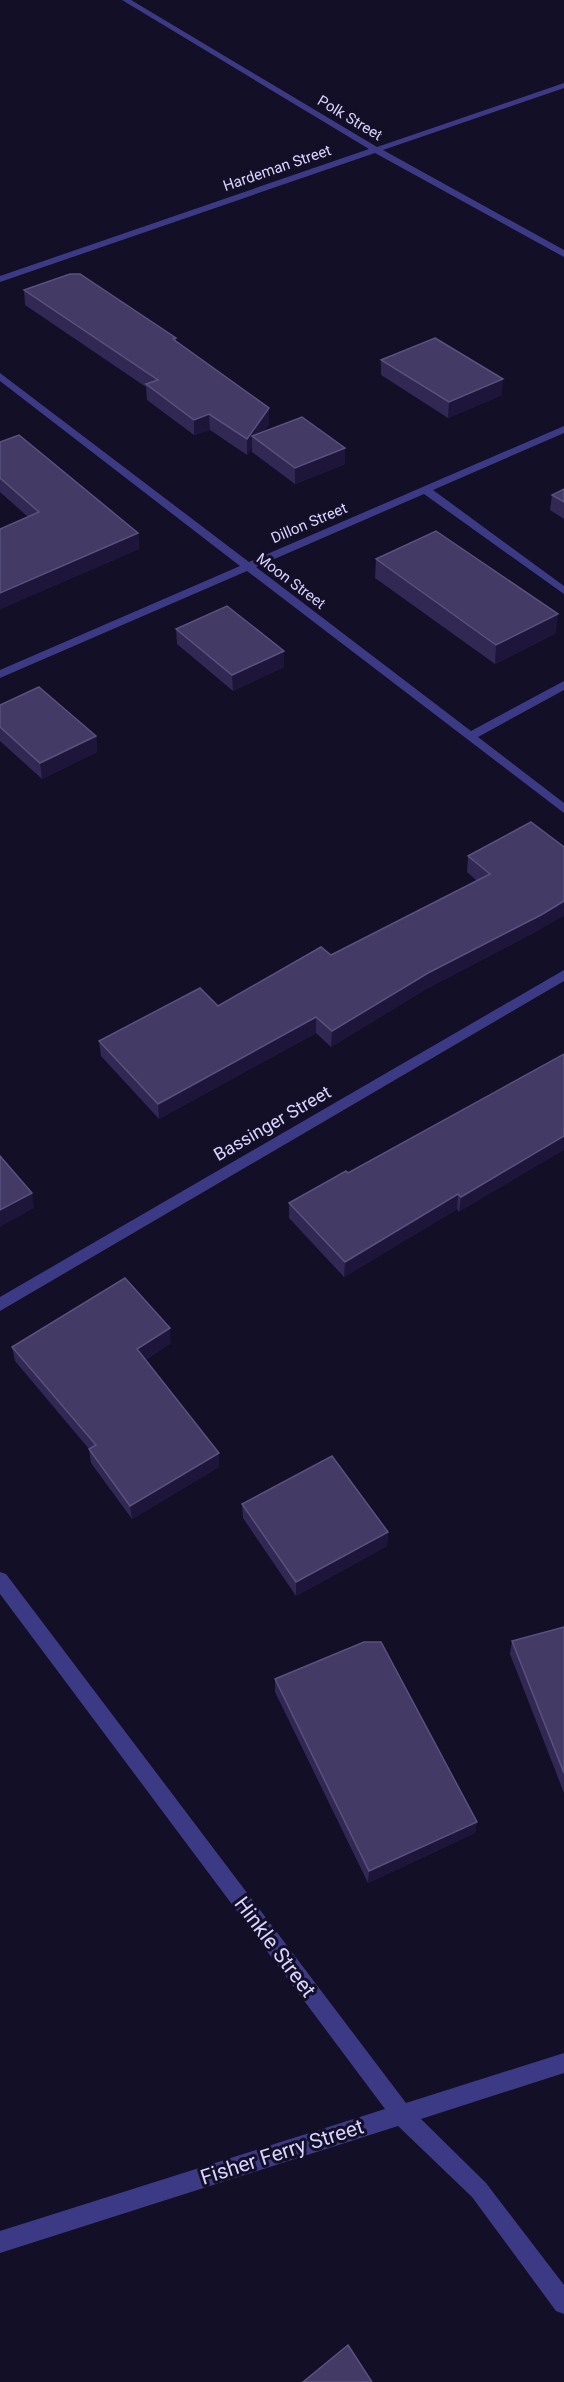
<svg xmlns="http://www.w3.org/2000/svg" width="564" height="2382" font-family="Roboto,sans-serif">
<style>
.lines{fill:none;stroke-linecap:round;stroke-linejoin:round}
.minor{fill:#3d3a85;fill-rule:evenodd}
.wall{fill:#312854}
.shaded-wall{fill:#1d163a}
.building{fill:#433a66;stroke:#5a527e;stroke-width:1.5}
.labels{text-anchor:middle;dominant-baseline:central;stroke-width:6;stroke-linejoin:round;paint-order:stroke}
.far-street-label{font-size:15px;fill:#d9d4ff;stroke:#130f26}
.street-label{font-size:18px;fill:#d9d4ff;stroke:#130f26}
.near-street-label{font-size:21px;fill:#d9d4ff;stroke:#130f26}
</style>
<rect width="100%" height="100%" fill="#130f26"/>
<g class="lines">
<!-- minor -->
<path class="minor" d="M122,0H131L377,147L564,83V88L383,150L564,250V257L375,153L0,282V276L369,149Z
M0,373L249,562L564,426V433L433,490L564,586V594L424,494L256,567L471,731L564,681V690L478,737L564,803V813L247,571L0,678V670L240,566L0,381Z
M564,970V981L0,1311V1297Z
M0,1572L6,1574L406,2103L564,2053V2073L421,2119L486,2183L564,2285V2314L556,2311L472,2197L398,2126L0,2253V2231L385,2109L0,1594Z"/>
</g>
<!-- wall -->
<path class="wall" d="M24,290L176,338V341L269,408V424L263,432L345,448V464L295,484L252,452V447L247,455L210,430L194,435L147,400L146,387L25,305Z
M381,360L502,395L448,418L381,375Z
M0,442L138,533L139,549L0,609V529L28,517L0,492Z
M564,489V519L550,510L552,495Z
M376,559L556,633L495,664L375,578Z
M176,629L284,651V667L233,691L177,644Z
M0,705L96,736L97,752L42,779L0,741Z
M531,822L539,930L426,989L331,1047L316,1033L159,1119L101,1056L99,1041L218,1006L331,955L477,881L467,872L468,856Z
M564,1054L459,1212L457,1209L344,1277L289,1218V1203L348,1173Z
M171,1343L145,1360L219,1467L132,1519L91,1463L89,1449L15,1361L12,1347Z
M242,1504L388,1532L387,1546L296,1596L243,1518Z
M564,1627V1793L510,1654L512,1641Z
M275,1679L477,1822L475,1833L368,1883L275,1692Z"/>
<!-- shaded-wall -->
<path class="shaded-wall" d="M503,379L502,395L448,418L449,402Z
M269,408V424L257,440L252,436V447L247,455V439Z
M209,414L210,430L194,435V420Z
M345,448V464L295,484V468Z
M138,533L139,549L0,609V593Z
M558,614L556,633L495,664L496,645Z
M284,651V667L233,691L232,675Z
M96,736L97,752L42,779L40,763Z
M564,901V916L539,930L426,989L331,1047L332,1031L428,973Z
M316,1017V1033L159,1119L158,1104Z
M564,1136V1150L459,1212L461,1197Z
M32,1193L34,1208L0,1227V1210Z
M458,1194L457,1209L344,1277L345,1262Z
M170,1328L171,1343L138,1364L137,1349Z
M219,1453V1467L132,1519L130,1506Z
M388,1532L387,1546L296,1596V1582Z
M477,1822L475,1833L368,1883L369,1871Z"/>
<!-- building -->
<path class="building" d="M70,274H80L176,338L173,339L269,408L247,439L209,414L194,420L146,384L158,380L24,290Z
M435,338L503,379L449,402L381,360Z
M302,417L345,448L295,468L252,436Z
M19,435L138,533L0,593V529L39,512L0,478V442Z
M564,489V502L552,495Z
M436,531L558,614L496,645L376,559Z
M227,606L284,651L232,675L176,629Z
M39,687L96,736L40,763L0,727V705Z
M531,822L564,847V901L541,915L428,973L332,1031L316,1017L158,1104L99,1041L200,988L218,1006L321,947L331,955L490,874L468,856Z
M564,1054V1136L461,1197L458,1194L345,1262L289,1203L346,1171L348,1173Z
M0,1156L32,1193L0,1210Z
M125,1278L170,1328L137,1349L219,1453L130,1506L89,1449L96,1445L12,1347Z
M332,1456L388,1532L296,1582L242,1504Z
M564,1627V1773L512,1641Z
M364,1642H381L477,1822L369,1871L275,1679Z
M348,2345L372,2382H303Z"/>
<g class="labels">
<!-- far-street labels -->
<g class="far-street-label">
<text transform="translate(350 118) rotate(31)">Polk Street</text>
<text transform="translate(277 168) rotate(-19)">Hardeman Street</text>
<text transform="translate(309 523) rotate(-23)">Dillon Street</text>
<text transform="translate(291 581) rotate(37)">Moon Street</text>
</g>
<!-- street labels -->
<g class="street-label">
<text transform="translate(272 1123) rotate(-30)">Bassinger Street</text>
</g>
<!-- near-street labels -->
<g class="near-street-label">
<text transform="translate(275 1947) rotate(53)">Hinkle Street</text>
<text transform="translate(282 2152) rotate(-18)">Fisher Ferry Street</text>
</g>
</g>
</svg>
